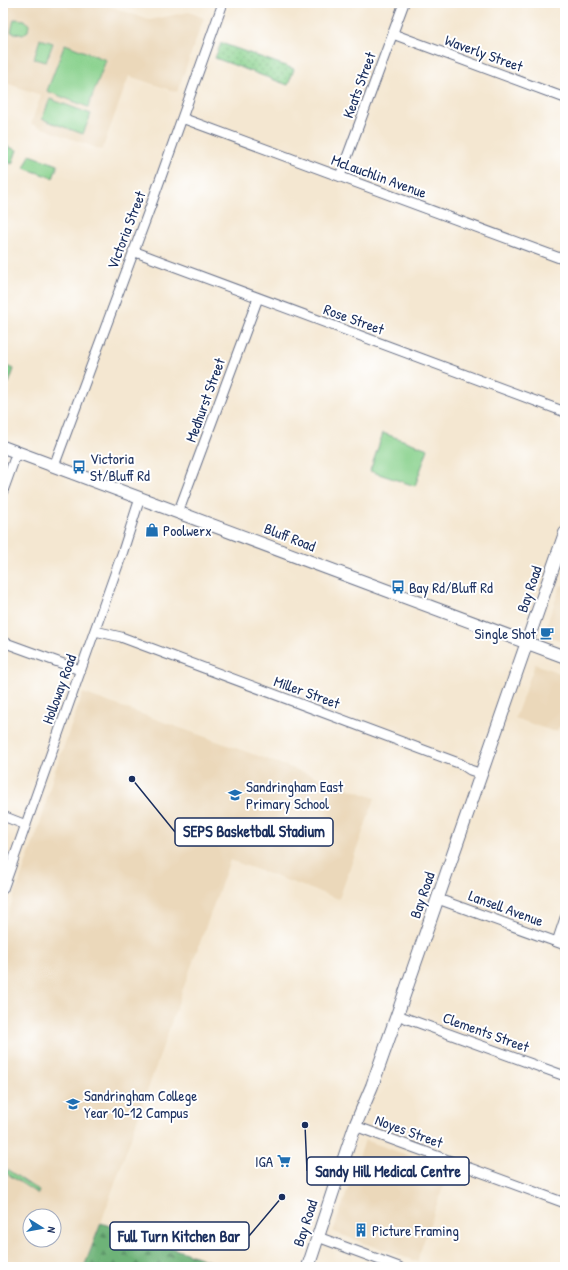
<svg xmlns="http://www.w3.org/2000/svg" width="568" height="1270" font-family="'Patrick Hand',sans-serif">
<style>
.built{fill:#ebd8ba;fill-rule:evenodd}
.grass{fill:url(#grass-dots);stroke:#528076}
.forest{fill:url(#forest-firs);stroke:#44716b}
.park{fill:#89d18d;stroke:#528076}
.lines{fill:none;stroke-linecap:round;stroke-linejoin:round}
.minor-casing{stroke:#676f86;stroke-width:11}
.major-casing{stroke:#676f86;stroke-width:14}
.minor{stroke:#fff;stroke-width:9}
.major{stroke:#fff;stroke-width:12}
.labels{text-anchor:middle;dominant-baseline:central;stroke-width:4;stroke-linejoin:round;paint-order:stroke}
.street-label{font-size:15px;fill:#1b2f5e;stroke:#fff}
.poi-label{font-size:15px;fill:#1b2f5e;stroke:#fff;text-anchor:start}
.leader{fill:none;stroke:#1b2f5e;stroke-width:1.5}
.callout-dot{fill:#1b2f5e;stroke:#fff;stroke-width:1.5}
.callout{fill:#fff;stroke:#1b2f5e;stroke-width:1.5}
.callout-label{font-size:16px;text-anchor:middle;font-weight:bold;fill:#1b2f5e}
</style>
<defs>
<pattern id="grass-dots" width="8" height="8" patternUnits="userSpaceOnUse"><rect width="8" height="8" fill="#89d18d"/><path d="M2 2h.1M6 6h.1" fill="none" stroke="#6faa76" stroke-width="1.8" stroke-linecap="round"/></pattern>
<pattern id="forest-firs" width="22" height="20" patternUnits="userSpaceOnUse"><rect width="22" height="20" fill="#6eb378"/><path d="M5 1l3.5 6h-7zM16 11l3.5 6h-7z" fill="#5a9266"/></pattern>
</defs>
<rect width="100%" height="100%" fill="#fff"/>
<filter id="ink" filterUnits="userSpaceOnUse"><feTurbulence type="fractalNoise" baseFrequency=".025" numOctaves="2"/><feDisplacementMap in="SourceGraphic" scale="8" xChannelSelector="R" yChannelSelector="G"/><feConvolveMatrix kernelMatrix="1 2 1 2 8 2 1 2 1" color-interpolation-filters="sRGB"/></filter>
<filter id="wash" filterUnits="userSpaceOnUse"><feTurbulence type="fractalNoise" baseFrequency=".012" numOctaves="4" result="noise"/><feDisplacementMap in="SourceGraphic" scale="16" xChannelSelector="R" yChannelSelector="G"/><feGaussianBlur stdDeviation="0.9" result="paint"/><feColorMatrix in="noise" values="0 0 0 0 0 0 0 0 0 0 0 0 0 0 0 0 0 1.4 0 .05"/><feComposite in="paint" operator="in"/></filter>
<g filter="url(#wash)">
<rect width="100%" height="100%" fill="#f4e7d1"/>
<!-- built -->
<path class="built" d="M3,3H100L149,20L189,12L204,18L177,92L129,76L102,150L31,124L41,95L3,82Z
M561,585L565,586V642L545,635L544,632Z
M535,664L565,675V729L559,727L557,731H552L515,718Z
M83,693L375,798L339,899L230,860L182,992L101,1223L84,1267H3V927L41,821L53,776ZM30,1216H54V1240H30Z
M365,1140L449,1170L419,1255L418,1262L333,1232Z"/>
<!-- grass -->
<path class="grass" d="M221,43L294,69L288,85L215,58Z"/>
<!-- forest -->
<path class="forest" d="M101,1223L226,1267H84Z"/>
<!-- park -->
<path class="park" d="M14,19L25,20L29,25L28,31L23,35L11,32Z
M40,39L53,43L46,62L34,59Z
M65,44L106,60L88,107L47,91Z
M50,99L91,114L83,134L42,119Z
M3,145L17,150L12,164L3,160Z
M30,155L58,165L53,178L24,168Z
M3,365L14,369L9,383L3,381Z
M383,433L428,449L415,486L370,471Z
M8,1170L39,1191L38,1194L6,1173Z"/>
</g>
<g filter="url(#ink)">
<g class="lines">
<!-- minor casing -->
<g class="minor-casing">
<path id="minor" d="M393,34L565,98
M182,118L565,260
M340,176L404,3
M133,251L565,412
M54,466L151,205L223,3
M3,491L17,452
M178,513L258,298
M95,631L121,637L461,764L470,770L482,774
M3,642L80,670
M3,816L26,825
M3,889L123,551L140,498
M438,899L565,945
M557,942L565,918
M397,1015L565,1076
M355,1126L565,1203
M318,1237L399,1267"/>
</g>
<!-- major casing -->
<g class="major-casing">
<path id="major" d="M3,447L565,657
M308,1267L340,1170L355,1126L372,1086L402,1001L565,533"/>
</g>
<!-- minor -->
<use href="#minor" class="minor"/>
<!-- major -->
<use href="#major" class="major"/>
</g>
</g>
<!-- icons -->
<defs>
<g id="bus-bare" transform="scale(1.08)"><path d="M-5-6H5V4H4V6H2V4H-2V6H-4V4H-5ZM-3.5-4V0h7V-4ZM-3.5 1.2v1.5H-2V1.2ZM2 1.2v1.5H3.5V1.2Z" fill="#1f6fb2" stroke="#fff" stroke-width="2.5" paint-order="stroke"/></g>
<g id="shop-bare" transform="scale(1.08)"><path d="M-5-2.5h2.3a2.7 3.5 0 0 1 5.4 0H5L5.5 6h-11ZM-1.5-2.5h3a1.5 2.3 0 0 0-3 0Z" fill="#1f6fb2" stroke="#fff" stroke-width="2.5" paint-order="stroke"/></g>
<g id="cafe-bare" transform="scale(1.08)"><path d="M-5.5-4.5H6V0H3Q3 3.5 0 3.5H-2.5Q-5.5 3.5-5.5 0ZM3-3.2v2h1.7v-2ZM-6 4.5H4V6H-6Z" fill="#1f6fb2" stroke="#fff" stroke-width="2.5" paint-order="stroke"/></g>
<g id="school-bare" transform="scale(1.08)"><path d="M0-5L7-2L0 1L-7-2ZM-4 1L0 2.5L4 1V4Q0 6-4 4Z" fill="#1f6fb2" stroke="#fff" stroke-width="2.5" paint-order="stroke"/></g>
<g id="supermarket-bare" transform="scale(1.08)"><path d="M-6-5.5h2.5l.6 2H6L4.5 2H-2.5L-4.4-4H-6ZM-1.5 3.2a1.3 1.3 0 1 0 .1 0ZM3 3.2a1.3 1.3 0 1 0 .1 0Z" fill="#1f6fb2" stroke="#fff" stroke-width="2.5" paint-order="stroke"/></g>
<g id="building-bare" transform="scale(1.08)"><path d="M-4-6H4V6H1V3H-1V6H-4ZM-2.5-4.3h1.7v1.8h-1.7ZM.8-4.3h1.7v1.8H.8ZM-2.5-1h1.7V.8h-1.7ZM.8-1h1.7V.8H.8Z" fill="#1f6fb2" stroke="#fff" stroke-width="2.5" paint-order="stroke"/></g>
</defs>
<g fill-rule="evenodd">
<use href="#bus-bare" x="79" y="467"/>
<use href="#shop-bare" x="152" y="530"/>
<use href="#bus-bare" x="398" y="587"/>
<use href="#cafe-bare" x="547" y="633"/>
<use href="#school-bare" x="235" y="795"/>
<use href="#school-bare" x="73" y="1104"/>
<use href="#supermarket-bare" x="284" y="1161"/>
<use href="#building-bare" x="361" y="1230"/>
</g>
<g class="labels">
<!-- street labels -->
<g class="street-label">
<text transform="translate(484 53) rotate(20)">Waverly Street</text>
<text transform="translate(359 85) rotate(-70)">Keats Street</text>
<text transform="translate(379 176) rotate(20)">McLauchlin Avenue</text>
<text transform="translate(126 230) rotate(-69)">Victoria Street</text>
<text transform="translate(354 319) rotate(20)">Rose Street</text>
<text transform="translate(205 400) rotate(-70)">Medhurst Street</text>
<text transform="translate(290 537) rotate(21)">Bluff Road</text>
<text transform="translate(529 589) rotate(-71)">Bay Road</text>
<text transform="translate(59 689) rotate(-70)">Holloway Road</text>
<text transform="translate(307 692) rotate(20)">Miller Street</text>
<text transform="translate(422 895) rotate(-71)">Bay Road</text>
<text transform="translate(506 908) rotate(20)">Lansell Avenue</text>
<text transform="translate(486 1032) rotate(20)">Clements Street</text>
<text transform="translate(409 1131) rotate(20)">Noyes Street</text>
<text transform="translate(305 1223) rotate(-72)">Bay Road</text>
</g>
<!-- poi labels -->
<g class="poi-label">
<text x="90" y="458">Victoria<tspan x="90" dy="17">St/Bluff Rd</tspan></text>
<text x="163" y="530">Poolwerx</text>
<text x="409" y="587">Bay Rd/Bluff Rd</text>
<text x="536" y="633" text-anchor="end">Single Shot</text>
<text x="246" y="786">Sandringham East<tspan x="246" dy="17">Primary School</tspan></text>
<text x="84" y="1095">Sandringham College<tspan x="84" dy="17">Year 10-12 Campus</tspan></text>
<text x="273" y="1161" text-anchor="end">IGA</text>
<text x="372" y="1230">Picture Framing</text>
</g>
</g>
<!-- callouts -->
<path class="leader" d="M132 779L175 832M305 1125L307 1171M282 1197L249 1236"/>
<g class="callout-dot">
<circle cx="132" cy="779" r="4"/>
<circle cx="305" cy="1125" r="4"/>
<circle cx="282" cy="1197" r="4"/>
</g>
<g class="callout">
<rect x="175" y="818" width="158" height="28" rx="4"/>
<rect x="307" y="1157" width="162" height="28" rx="4"/>
<rect x="110" y="1222" width="139" height="28" rx="4"/>
</g>
<g class="callout-label">
<text x="254" y="837">SEPS Basketball Stadium</text>
<text x="388" y="1177">Sandy Hill Medical Centre</text>
<text x="179" y="1242">Full Turn Kitchen Bar</text>
</g>
<!-- margin -->
<rect width="568" height="1270" fill="none" stroke="#fff" stroke-width="16"/>
<!-- north arrow -->
<g transform="translate(42 1228) rotate(101)"><circle r="19" fill="#ffffff" stroke="#a4acbf"/>
<path d="M0-3L7 15L0 10L-7 15Z" fill="#1f6fb2"/>
<text y="-6" font-size="11" font-weight="bold" text-anchor="middle" fill="#1b2f5e">N</text>
</g>
</svg>
